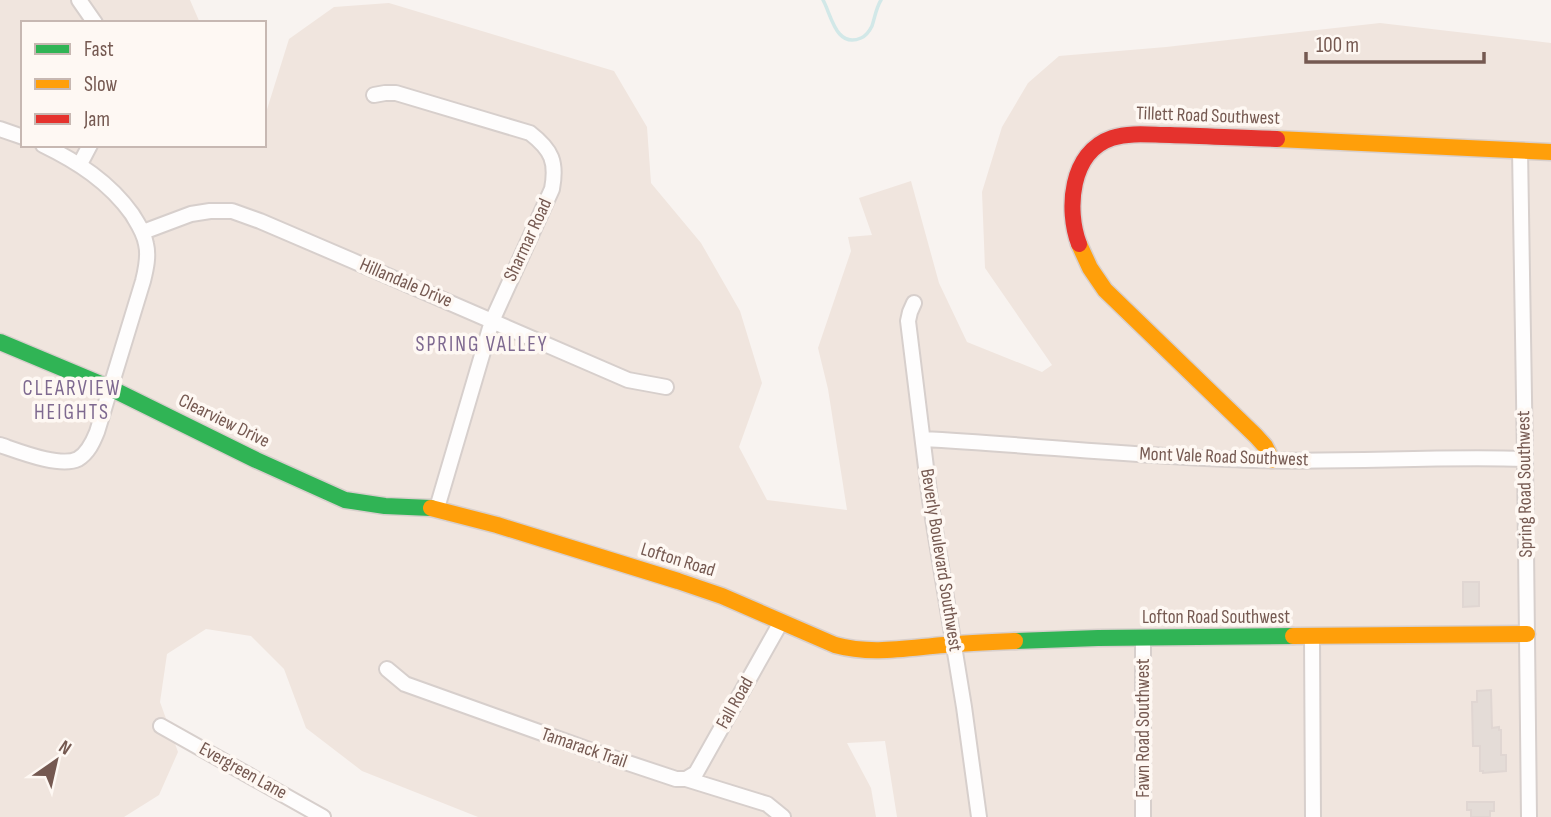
<svg xmlns="http://www.w3.org/2000/svg" width="1551" height="817" font-family="'Sofia Sans Condensed',sans-serif">
<style>
.residential{fill:#f0e5de}
.lines{fill:none;stroke-linecap:round;stroke-linejoin:round}
.stream{stroke:#d2e8e8;stroke-width:3.5}
.building{fill:#e4dcd7;stroke:#e0d6d2;stroke-width:2}
.street-casing{stroke:#d7cfcc;stroke-width:18}
.fast-casing{stroke:#d8cfcc;stroke-width:19}
.slow-casing{stroke:#d8cfcc;stroke-width:19}
.jam-casing{stroke:#d8cfcc;stroke-width:19}
.street{stroke:#fefdfd;stroke-width:14}
.fast{stroke:#30b455;stroke-width:16}
.slow{stroke:#ff9f0a;stroke-width:16}
.jam{stroke:#e5322d;stroke-width:16}
.labels{text-anchor:middle;dominant-baseline:central;stroke-width:7;stroke-linejoin:round;paint-order:stroke}
.street-label{font-size:19px;fill:#755951;stroke:#fef8f3}
.neighbourhood-label{font-size:21px;letter-spacing:2px;fill:#7e6990;stroke:#fef8f3}
</style>
<rect width="100%" height="100%" fill="#f8f3f0"/>
<!-- residential -->
<path class="residential" d="M0,0H190L200,23H23V145H264V119L289,39L334,7L389,3L614,71L647,127L651,183L701,243L740,311L762,383L739,447L767,500L847,510L828,389L818,348L851,251L848,237L872,235L859,198L911,181L939,283L967,342L1042,372L1052,365L985,268L982,192L1002,127L1028,83L1059,56L1166,47L1380,23L1551,43V817H897L885,741L847,743L871,788L876,817H478L362,771L306,728L284,669L251,636L206,629L167,654L160,702L178,752L159,795L124,817H0Z"/>
<g class="lines">
<!-- stream -->
<path class="stream" d="M823,0C831,14 836,49 861,38C866,36 869,32 872,26C875,17 876,8 881,0"/>
</g>
<!-- building -->
<path class="building" d="M1463,582H1479V606L1463,607Z
M1491,690L1492,728L1499,727V730H1501V755H1506V771L1483,773V771H1480V746H1473L1472,702H1477V691Z
M1467,802H1494V811H1490V817H1471V810H1467Z"/>
<g class="lines">
<!-- street casing -->
<g class="street-casing">
<path id="street" d="M79,0L95,23
M374,95L385,93H396L530,133C552,150 557,162 552,189L492,321L437,508
M0,129L23,137
M1520,150L1525,459L1529,817
M80,164L90,145
M143,232L191,214L210,211H232L260,221L351,260L628,380L666,387
M914,303L910,312L908,321L930,500L964,707L979,817
M923,439C1033,445 1143,457 1253,460C1344,463 1434,456 1525,459
M0,445C18,451 60,468 78,459C88,453 93,442 97,432L143,281C146,269 149,256 146,244C144,232 138,224 132,214C109,182 78,162 43,145
M1312,637L1313,817
M1143,638V817
M387,669L405,684L595,752L676,779H686L767,804L783,817
M161,726L323,817
M686,779L696,773L781,622"/>
</g>
<!-- fast casing -->
<g class="fast-casing">
<path id="fast" d="M0,342L110,388L256,460L345,500L385,506L431,508
M1015,641L1098,638L1293,636"/>
</g>
<!-- slow casing -->
<g class="slow-casing">
<path id="slow" d="M1277,139L1551,152
M1079,244L1090,268L1105,290L1256,436L1265,446L1272,460
M431,508L497,525L678,581L722,596L835,645C871,655 907,648 944,645C967,643 991,642 1015,641
M1293,636L1527,634"/>
</g>
<!-- jam casing -->
<g class="jam-casing">
<path id="jam" d="M1079,244C1066,210 1070,152 1112,138C1131,132 1151,135 1170,135C1206,136 1241,138 1277,139"/>
</g>
<!-- street -->
<use href="#street" class="street"/>
<!-- fast -->
<use href="#fast" class="fast"/>
<!-- slow -->
<use href="#slow" class="slow"/>
<!-- jam -->
<use href="#jam" class="jam"/>
</g>
<g class="labels">
<!-- street labels -->
<g class="street-label">
<text transform="translate(1208 116) rotate(2)">Tillett Road Southwest</text>
<text transform="translate(528 240) rotate(-65)">Sharmar Road</text>
<text transform="translate(406 283) rotate(23)">Hillandale Drive</text>
<text transform="translate(224 421) rotate(26)">Clearview Drive</text>
<text transform="translate(1224 457) rotate(2)">Mont Vale Road Southwest</text>
<text transform="translate(1525 484) rotate(-91)">Spring Road Southwest</text>
<text transform="translate(678 560) rotate(17)">Lofton Road</text>
<text transform="translate(941 560) rotate(81)">Beverly Boulevard Southwest</text>
<text x="1216" y="617">Lofton Road Southwest</text>
<text transform="translate(735 703) rotate(-61)">Fall Road</text>
<text transform="translate(1143 728) rotate(-90)">Fawn Road Southwest</text>
<text transform="translate(584 748) rotate(19)">Tamarack Trail</text>
<text transform="translate(243 771) rotate(29)">Evergreen Lane</text>
</g>
<!-- neighbourhood labels -->
<g class="neighbourhood-label">
<text x="482" y="344">SPRING VALLEY</text>
<text x="72" y="388">CLEARVIEW<tspan x="72" dy="24">HEIGHTS</tspan></text>
</g>
</g>
<!-- legend -->
<rect x="21" y="21" width="245" height="126" fill="#fef8f3" stroke="#c7b8b2" stroke-width="2"/>
<rect x="35" y="44" width="35" height="10" fill="#30b455" stroke="#c7b8b2" stroke-width="2"/>
<text x="84" y="56" font-size="21" fill="#755951">Fast</text>
<rect x="35" y="79" width="35" height="10" fill="#ff9f0a" stroke="#c7b8b2" stroke-width="2"/>
<text x="84" y="91" font-size="21" fill="#755951">Slow</text>
<rect x="35" y="114" width="35" height="10" fill="#e5322d" stroke="#c7b8b2" stroke-width="2"/>
<text x="84" y="126" font-size="21" fill="#755951">Jam</text>
<!-- north arrow -->
<g transform="translate(56 761) rotate(34)" stroke="#fef8f3" stroke-width="5" paint-order="stroke">
<path d="M0-5L12 26L0 18L-12 26Z" fill="#755951"/>
<text y="-10" font-size="19" font-weight="bold" text-anchor="middle" fill="#755951">N</text>
</g>
<!-- scale -->
<path d="M1306 52v10h178v-10" fill="none" stroke="#755951" stroke-width="3.5"/>
<text x="1316" y="52" font-size="21" fill="#755951" stroke="#fef8f3" stroke-width="5" paint-order="stroke">100 m</text>
</svg>
